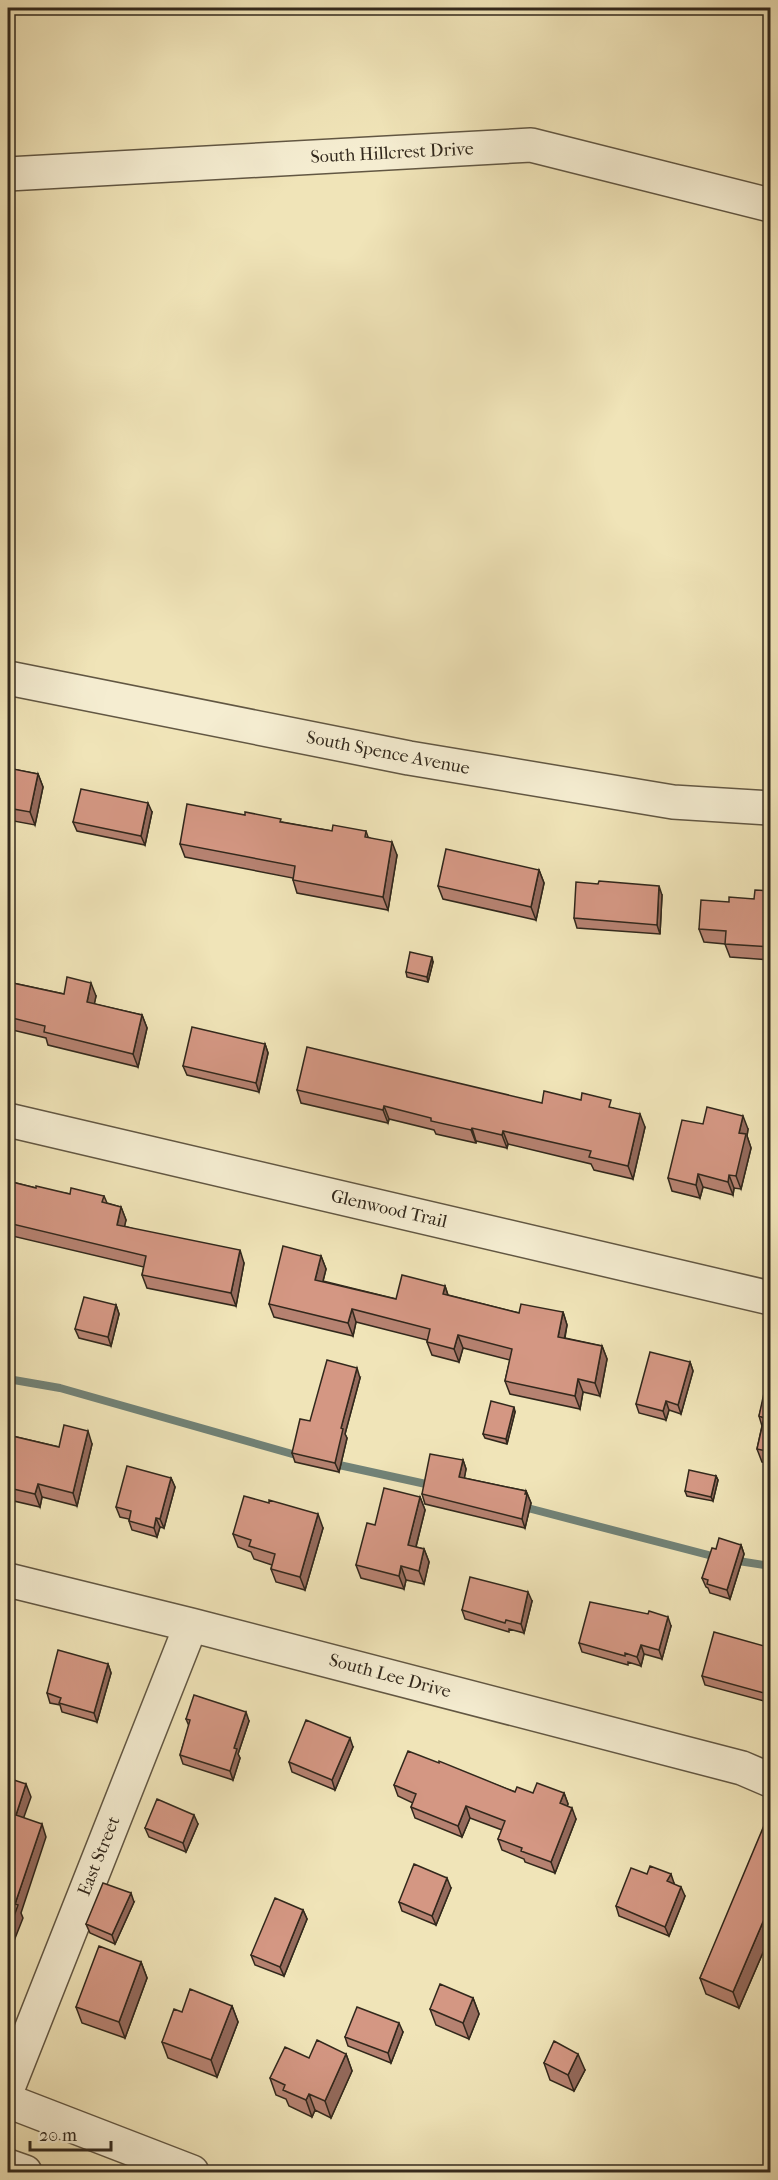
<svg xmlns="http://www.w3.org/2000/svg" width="778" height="2180" font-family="'IM FELL French Canon',serif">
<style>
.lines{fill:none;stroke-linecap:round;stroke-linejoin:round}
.stream{stroke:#718277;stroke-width:8}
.minor-casing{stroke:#625743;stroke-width:36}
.tertiary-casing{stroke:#625743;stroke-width:36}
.minor{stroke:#f5edd1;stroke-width:33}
.tertiary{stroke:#f5edd1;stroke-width:33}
.wall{fill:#b68271;stroke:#32281c;stroke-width:1.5}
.shaded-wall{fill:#946a5c;stroke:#32281c;stroke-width:1.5}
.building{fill:#d49783;stroke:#32281c;stroke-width:1.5}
.labels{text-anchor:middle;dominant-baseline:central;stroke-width:6;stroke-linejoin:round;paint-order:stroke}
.street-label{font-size:18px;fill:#32281c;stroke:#f5edd1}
</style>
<rect width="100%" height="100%" fill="#f0e4b8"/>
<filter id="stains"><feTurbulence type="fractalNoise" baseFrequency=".00333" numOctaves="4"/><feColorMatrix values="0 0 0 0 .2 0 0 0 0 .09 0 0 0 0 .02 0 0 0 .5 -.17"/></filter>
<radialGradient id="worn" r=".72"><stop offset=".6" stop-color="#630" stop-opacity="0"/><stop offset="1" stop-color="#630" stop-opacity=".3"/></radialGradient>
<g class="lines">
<!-- stream -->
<path class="stream" d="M8,1379L60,1388L303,1457
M330,1463L435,1486
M520,1506L720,1558
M732,1560L770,1566"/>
<!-- minor casing -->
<g class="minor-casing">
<path id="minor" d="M8,174L531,145L770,205
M8,678L409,758L673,802L770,808
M8,1120L770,1298
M8,1580L191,1625L742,1768L770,1780
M8,2088L191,1625"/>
</g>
<!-- tertiary casing -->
<g class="tertiary-casing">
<path id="tertiary" d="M8,2101L192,2172
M8,2166L25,2172"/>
</g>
<!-- minor -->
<use href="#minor" class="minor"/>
<!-- tertiary -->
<use href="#tertiary" class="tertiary"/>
</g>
<!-- wall -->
<path class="wall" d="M8,762L12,769L38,774L43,787L35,825L8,820Z
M152,812L145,845L77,831L73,822Z
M282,822L332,831H366L368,837L397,855L388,910L297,893L293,880V878L185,857L180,844Z
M539,870L544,883L536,920L443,899L438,886Z
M771,891V960L730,957L725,944L704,942L699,929L729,902L754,899Z
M662,895L660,934L577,928L574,918Z
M8,945L9,946L13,959L8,982L64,994L96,996L94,1004L142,1015L147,1028L138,1067L48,1045L46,1038L8,1029Z
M433,962L428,982L407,977L406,972Z
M265,1044L268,1053L259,1092L187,1075L183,1066Z
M297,1090L613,1108L645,1127L633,1179L594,1170L591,1164L508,1144L507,1148L476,1141V1143L436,1134L434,1130L389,1119L388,1123L301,1103Z
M703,1124L748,1129L747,1136L751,1148L741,1189L734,1188L733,1195L703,1187L700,1198L672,1191L668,1178Z
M8,1181L36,1188L70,1194L104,1196L107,1203L121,1207L126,1220L124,1226L244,1263L236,1306L147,1288L142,1275L144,1267L8,1235Z
M321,1256L326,1269L323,1281L396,1299L445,1286L448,1295L519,1313L563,1312L567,1325L565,1338L602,1346L607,1359L600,1396L583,1392L580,1409L510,1394L505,1381L510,1360L463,1348L459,1362L432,1355L427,1342V1340L356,1322L353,1336L274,1317L269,1304Z
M116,1305L119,1314L111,1346L79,1338L75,1329Z
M690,1362L693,1371L681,1414L669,1410L666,1420L639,1413L636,1404Z
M771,1371V1464L762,1462L757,1449L762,1426L759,1416Z
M360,1378L345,1434L347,1438L339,1472L295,1462L292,1453L310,1421Z
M515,1412L507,1444L485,1438L483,1434Z
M8,1435L59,1447L92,1444L77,1506L42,1497L40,1507L14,1501L10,1490L8,1489Z
M463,1460L466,1469L464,1478L526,1491L531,1503L525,1528L425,1504L422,1494Z
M716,1476L718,1480L713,1501L687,1496L685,1491Z
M171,1478L175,1487L164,1528L160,1527L157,1537L132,1530L129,1521V1519L120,1517L116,1507Z
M420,1497L425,1510L416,1547L424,1549L429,1562L424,1584L406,1580L404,1589L361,1578L356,1565L375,1525Z
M323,1528L305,1590L276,1582L271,1569L272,1565L254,1559L251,1552L238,1547L233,1534Z
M741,1545L744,1554L730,1599L710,1593L708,1588L706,1587L702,1578L716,1549Z
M532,1601L524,1633L509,1629V1632L465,1619L462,1610Z
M671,1626L662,1659L644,1654L641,1666L628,1662V1665L582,1652L579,1643Z
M771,1648V1703L705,1685L702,1676Z
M108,1664L111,1673L97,1722L62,1712L60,1705L50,1703L47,1693Z
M186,1719L249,1721L238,1754L240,1758L233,1780L183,1764L180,1755L189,1726Z
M353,1747L335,1790L292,1772L289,1762Z
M439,1763L515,1792L533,1793H564L568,1804L567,1806L576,1819L555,1873L525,1862L524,1859L502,1850L498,1839L502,1830L470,1818L462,1837L415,1818L411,1807L413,1803L398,1796L394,1785Z
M771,1818V1934L739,2008L706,1994L700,1978Z
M198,1824L186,1852L149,1837L145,1828Z
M647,1874L674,1883V1884L685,1896L669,1936L619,1916L616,1906Z
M451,1888L436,1925L402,1911L399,1902Z
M134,1902L115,1944L90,1933L86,1924Z
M303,1910L307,1919L284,1976L255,1965L251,1955Z
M141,1962L147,1978L125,2038L82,2023L76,2007Z
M473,1998L479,2014L469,2039L436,2025L430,2009Z
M232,2006L238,2022L217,2077L168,2058L162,2042L182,2012Z
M403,2032L391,2063L348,2046L345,2037Z
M346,2054L352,2071L331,2118L315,2110L312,2117L289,2106L286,2099L276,2095L270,2078L309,2058Z
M544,2063L585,2070L574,2091L550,2080Z"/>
<!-- shaded-wall -->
<path class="shaded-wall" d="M38,774L43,787L35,825L30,812Z
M148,803L152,812L145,845L141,836Z
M392,842L397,855L388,910L383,897Z
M539,870L544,883L536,920L531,907Z
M659,886L662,895L660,934L657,925Z
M9,946L13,959L8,985V951Z
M432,957L433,962L428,982L427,977Z
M91,983L96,996L92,1015L87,1002Z
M142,1015L147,1028L138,1067L133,1054Z
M265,1044L268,1053L259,1092L256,1083Z
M384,1106L389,1119L388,1123L383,1110Z
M640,1114L645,1127L633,1179L628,1166Z
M743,1116L748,1129L747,1136L751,1148L741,1189L736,1176L739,1133Z
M472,1128L476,1141V1143L471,1130Z
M503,1131L508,1144L507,1148L502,1135Z
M698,1174L703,1187L700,1198L696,1185Z
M729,1175L734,1188L733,1195L728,1182Z
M121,1207L126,1220L122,1238L117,1225Z
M240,1250L244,1263L236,1306L231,1293Z
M321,1256L326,1269L320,1293L315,1280Z
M445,1286L449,1299L443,1294Z
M116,1305L119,1314L111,1346L108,1337Z
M352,1309L356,1322L353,1336L348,1323Z
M563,1312L567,1325L562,1350L558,1337Z
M458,1335L463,1348L459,1362L454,1349Z
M602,1346L607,1359L600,1396L595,1383Z
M690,1362L693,1371L681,1414L678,1405Z
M357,1368L360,1378L345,1434L347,1438L339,1472L335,1463L341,1428Z
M578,1379L583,1392L580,1409L575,1396Z
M666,1401L669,1410L666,1420L663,1411Z
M514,1407L515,1412L507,1444L506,1439Z
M88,1431L92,1444L77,1506L73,1493Z
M463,1460L466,1469L463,1486L459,1477Z
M716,1476L718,1480L713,1501L711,1497Z
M171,1478L175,1487L164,1528L160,1519Z
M38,1484L42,1497L40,1507L35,1494Z
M526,1491L531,1503L525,1528L522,1519Z
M420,1497L425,1510L413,1558L408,1545Z
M318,1514L323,1528L305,1590L300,1577Z
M156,1518L160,1527L157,1537L154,1528Z
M741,1545L744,1554L730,1599L727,1590Z
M424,1549L429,1562L424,1584L419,1571Z
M401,1566L406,1580L404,1589L399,1576Z
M528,1592L532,1601L524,1633L521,1624Z
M668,1617L671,1626L662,1659L659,1650Z
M641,1645L644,1654L641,1666L637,1657Z
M108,1664L111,1673L97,1722L94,1713Z
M246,1712L249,1721L238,1754L240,1758L233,1780L230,1771L234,1748Z
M350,1738L353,1747L335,1790L332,1780Z
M26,1784L31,1797L20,1828L16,1815Z
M564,1793L568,1804L564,1814L560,1803Z
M466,1806L470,1818L462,1837L458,1826Z
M572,1808L576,1819L555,1873L551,1862Z
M194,1815L198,1824L186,1852L183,1843Z
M42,1824L46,1837L21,1913L23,1918L10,1951L8,1943V1933L15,1904Z
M671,1874L674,1883L671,1890L667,1881Z
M447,1878L451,1888L436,1925L432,1916Z
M681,1887L685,1896L669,1936L665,1927Z
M131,1893L134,1902L115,1944L112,1935Z
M771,1903V1934L739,2008L733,1992Z
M303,1910L307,1919L284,1976L280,1967Z
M141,1962L147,1978L125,2038L119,2022Z
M473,1998L479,2014L469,2039L463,2023Z
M232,2006L238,2022L217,2077L211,2060Z
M399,2023L403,2032L391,2063L388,2053Z
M346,2054L352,2071L331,2118L325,2101Z
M578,2054L585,2070L574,2091L568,2075Z
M309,2094L315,2110L312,2117L306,2100Z"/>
<!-- building -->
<path class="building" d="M8,762H9L8,768L38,774L30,812L8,808Z
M81,789L148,803L141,836L73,822Z
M187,804L245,815V812L281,819L280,822L332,831L333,825L366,831L365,837L392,842L383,897L293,880L295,866L180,844Z
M446,849L539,870L531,907L438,886Z
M599,881L659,886L657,925L574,918L576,882L598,884Z
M755,890L771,891V947L725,944L726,931L699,929L701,900L729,902V897L754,899Z
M410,952L432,957L427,977L406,972Z
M67,977L91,983L87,1002L142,1015L133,1054L44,1032L45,1026L8,1017V982L64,994Z
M192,1027L265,1044L256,1083L183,1066Z
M307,1047L542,1103L544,1091L581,1100L582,1093L611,1100L609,1107L640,1114L628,1166L589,1157L591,1151L503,1131L502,1135L472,1128L471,1130L431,1121V1118L384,1106L383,1110L297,1090Z
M707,1107L743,1116L739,1133L746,1134L736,1176L729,1175L728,1182L698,1174L696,1185L668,1178L682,1120L703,1124Z
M8,1181L36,1188V1186L70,1194L71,1188L104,1196L102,1202L121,1207L117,1225L240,1250L231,1293L142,1275L146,1256L8,1223Z
M283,1246L321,1256L315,1280L396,1299L402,1275L445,1286L443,1294L519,1313L521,1304L563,1312L558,1337L602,1346L595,1383L578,1379L575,1396L505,1381L512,1349L458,1335L454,1349L427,1342L430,1329L352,1309L348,1323L269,1304Z
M84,1297L116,1305L108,1337L75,1329Z
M650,1352L690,1362L678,1405L666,1401L663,1411L636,1404Z
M327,1360L357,1368L341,1428L343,1429L335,1463L292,1453L300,1419L310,1421Z
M769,1370L771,1371V1452L757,1449L764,1418L759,1416Z
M491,1401L514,1407L506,1439L483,1434Z
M64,1425L88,1431L73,1493L38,1484L35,1494L9,1488L11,1478L8,1477V1435L59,1447Z
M430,1454L463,1460L459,1477L526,1491L525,1494H527L522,1519L422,1494Z
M127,1466L171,1478L160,1519L156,1518L154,1528L129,1521L131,1511L116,1507Z
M689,1470L716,1476L711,1497L685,1491Z
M384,1488L420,1497L408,1545L424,1549L419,1571L401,1566L399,1576L356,1565L367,1523L375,1525Z
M244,1496L269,1503V1500L318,1514L300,1577L271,1569L275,1554L249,1546L251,1540L233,1534Z
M719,1538L741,1545L727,1590L707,1584L708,1580L702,1578L712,1548L716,1549Z
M470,1577L528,1592L521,1624L506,1620L505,1623L462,1610Z
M590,1602L648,1614L649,1611L668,1617L659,1650L641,1645L637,1657L625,1653V1656L579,1643Z
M714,1632L771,1648V1695L702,1676Z
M58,1650L108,1664L94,1713L59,1703L61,1698L47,1693Z
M194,1695L246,1712L234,1748L237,1749L230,1771L180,1755L190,1720L186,1719Z
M306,1720L350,1738L332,1780L289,1762Z
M408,1751L439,1763V1761L515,1792L517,1787L533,1793L537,1783L564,1793L560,1803L572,1808L551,1862L521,1851L522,1848L498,1839L505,1821L466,1806L458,1826L411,1807L416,1794L394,1785Z
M8,1778L26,1784L16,1815L42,1824L15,1904L18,1905L8,1933Z
M157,1799L194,1815L183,1843L145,1828Z
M768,1816L771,1818V1903L733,1992L700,1978Z
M414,1864L447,1878L432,1916L399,1902Z
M650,1866L671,1874L667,1881L681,1887L665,1927L616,1906L631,1868L647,1874Z
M103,1883L131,1893L112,1935L86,1924Z
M275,1898L303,1910L280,1967L251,1955Z
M99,1946L141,1962L119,2022L76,2007Z
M440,1984L473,1998L463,2023L430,2009Z
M190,1989L232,2006L211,2060L162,2042L174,2009L182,2012Z
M357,2007L399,2023L388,2053L345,2037Z
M317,2040L346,2054L325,2101L309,2094L306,2100L283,2090L285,2085L270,2078L285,2047L309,2058Z
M554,2041L578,2054L568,2075L544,2063Z"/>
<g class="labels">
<!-- street labels -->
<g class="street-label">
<text transform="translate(392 153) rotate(-3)">South Hillcrest Drive</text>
<text transform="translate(388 753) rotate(11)">South Spence Avenue</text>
<text transform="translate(389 1209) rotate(13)">Glenwood Trail</text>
<text transform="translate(390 1676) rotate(15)">South Lee Drive</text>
<text transform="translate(99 1856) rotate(-68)">East Street</text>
</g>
</g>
<!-- margin -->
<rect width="778" height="2180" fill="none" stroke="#f0e4b8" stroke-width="30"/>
<rect x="9" y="9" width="760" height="2162" fill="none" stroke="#32281c" stroke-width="3"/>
<rect x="15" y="15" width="748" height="2150" fill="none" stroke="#32281c" stroke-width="1.5"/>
<!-- scale -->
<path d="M30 2141v9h81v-9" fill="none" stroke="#32281c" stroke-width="3"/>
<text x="39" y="2141" font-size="18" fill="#32281c" stroke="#f5edd1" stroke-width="4.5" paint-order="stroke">20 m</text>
<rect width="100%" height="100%" filter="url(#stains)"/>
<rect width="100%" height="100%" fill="url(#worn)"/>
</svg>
